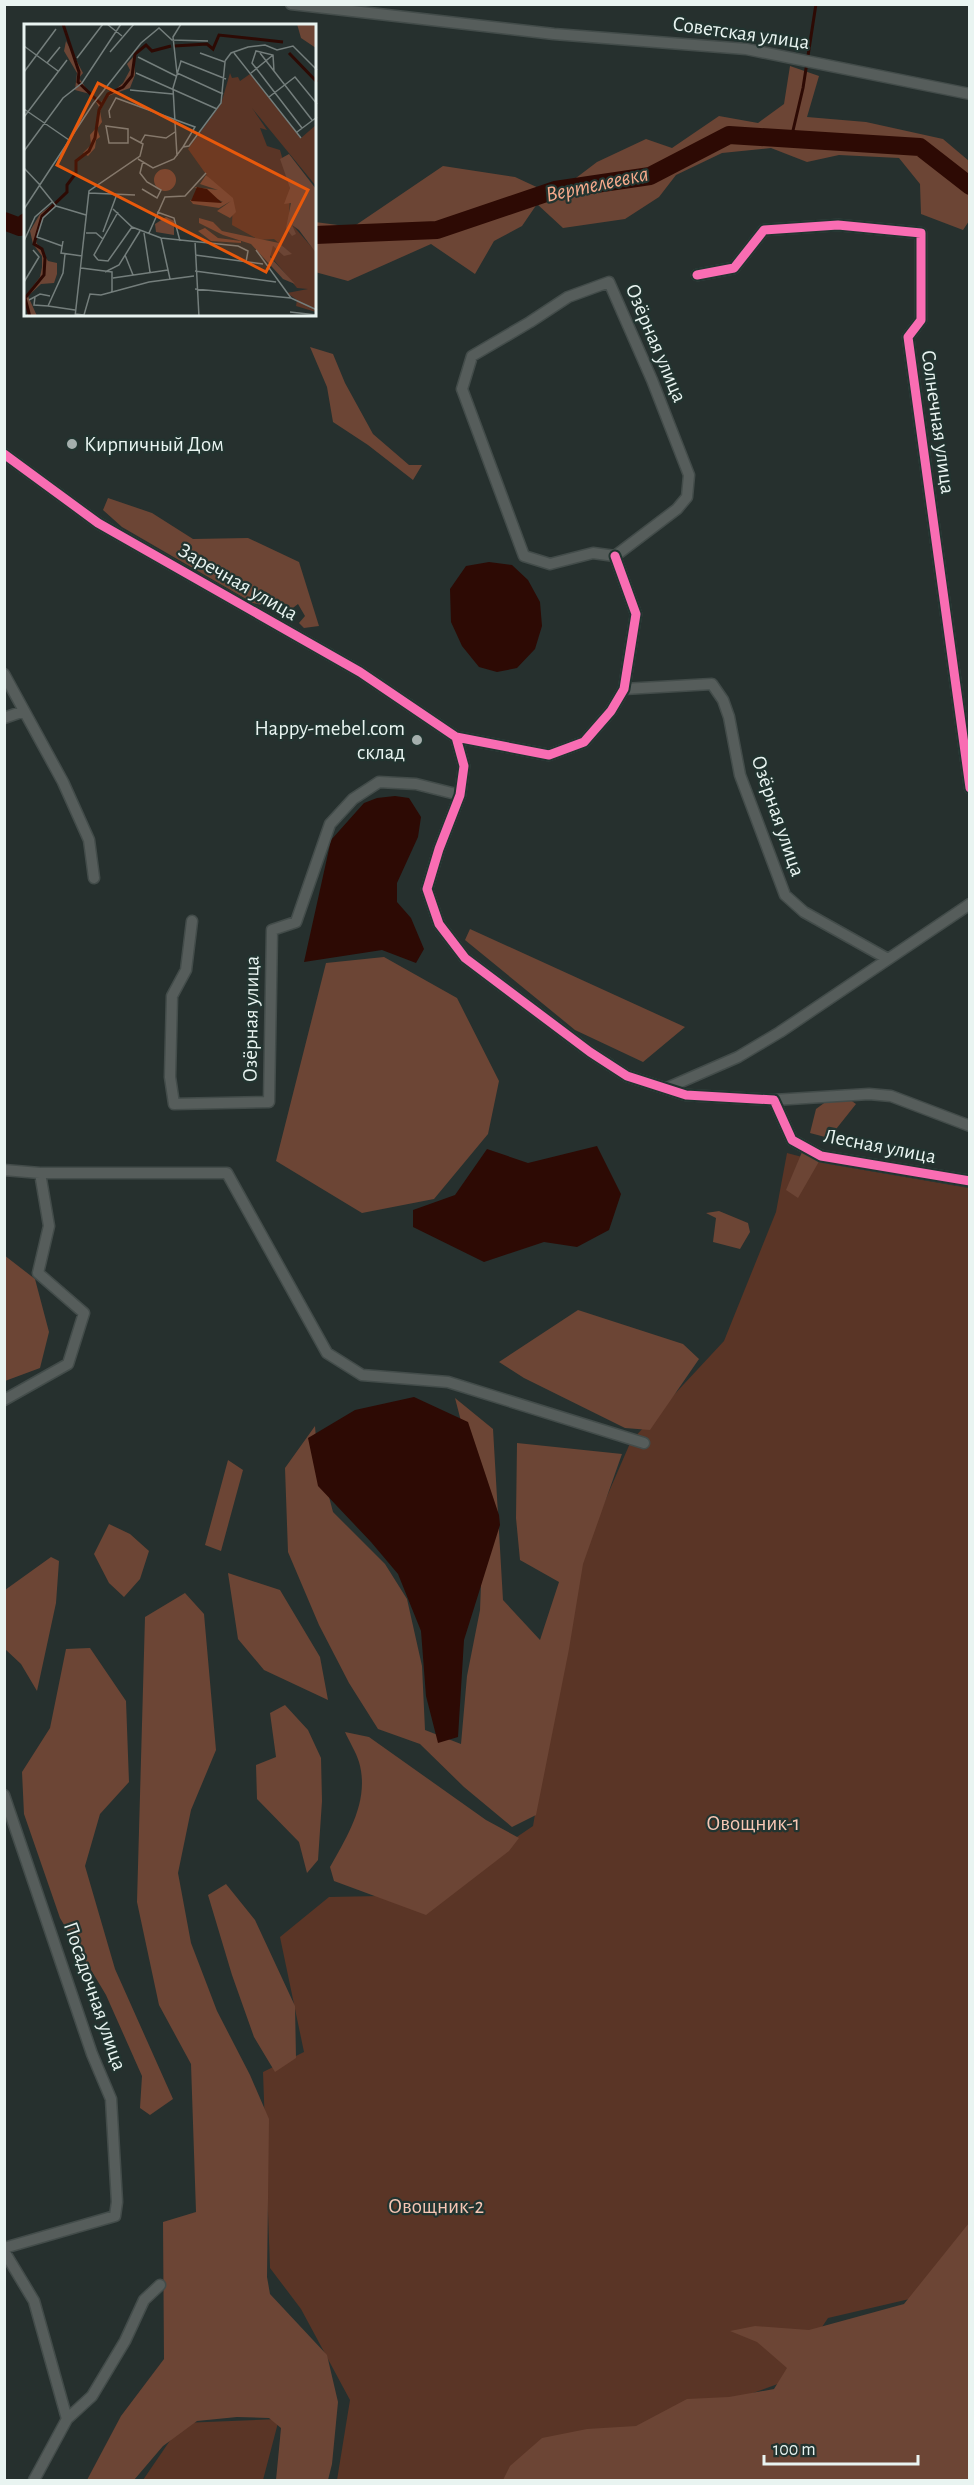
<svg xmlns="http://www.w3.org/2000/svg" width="974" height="2485" font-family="'Alegreya Sans',sans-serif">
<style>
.green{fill:#5a3526}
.forest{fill:#6c4535}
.water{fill:#2d0a04}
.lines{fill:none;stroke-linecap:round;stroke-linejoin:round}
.stream{stroke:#2d0a04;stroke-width:3}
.river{stroke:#2d0a04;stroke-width:18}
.minor-casing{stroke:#434c4a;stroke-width:13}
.minor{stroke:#565d5b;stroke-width:10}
.cycleway-casing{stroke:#223430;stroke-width:13}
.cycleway{stroke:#f96db3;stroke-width:9}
.poi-dot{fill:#a5afad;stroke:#223430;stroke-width:2}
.labels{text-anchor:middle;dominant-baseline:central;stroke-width:4.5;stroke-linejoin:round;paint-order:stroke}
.street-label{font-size:21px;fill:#e9f4f1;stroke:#223430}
.poi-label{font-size:21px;fill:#e9f4f1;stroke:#223430;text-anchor:start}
.park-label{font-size:21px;fill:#f7c7b5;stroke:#223430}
.water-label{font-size:22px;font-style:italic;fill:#f7aa8c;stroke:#223430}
.inset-river{fill:none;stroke:#2d0a04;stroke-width:3}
.inset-road{fill:none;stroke:#747e7c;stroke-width:1.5}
.view{fill:#e8590c;fill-opacity:0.15;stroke:#e8590c;stroke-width:3}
.inset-edge{fill:none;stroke:#e9f4f1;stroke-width:3}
</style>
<rect width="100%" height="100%" fill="#26302e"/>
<!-- green -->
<path class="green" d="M787,1153L829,1164L969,1188L970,2241L931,2294L828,2318L786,2381L682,2419L578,2480H337L350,2400L301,2309L270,2268L263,2072L304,2052L280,1937L329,1897L431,1895L533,1826L578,1563L631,1441L724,1341L776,1212Z
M279,2419L263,2480H143L182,2423Z"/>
<!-- forest -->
<path class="forest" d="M790,66L819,76L807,117L866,122L943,139L969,161V221L963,230L921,214L920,184L899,158L839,155L807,162L771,148L722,153L676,175L659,197L625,219L563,228L537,204L522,226L494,241L475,274L431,244L348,281L315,272V222L353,227L443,166L515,177L543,190L572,181L597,162L646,139L672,148L719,116L758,123L784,104Z
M310,347L333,354L345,383L373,434L409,465H422L413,480L368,445L333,422L327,387Z
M108,498L152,513L193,539L248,538L299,562L319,626L304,628L299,623L305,616L298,604L289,611L253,603L122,527L103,510Z
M470,929L685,1027L643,1062L575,1030L465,940Z
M384,957L457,998L499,1081L488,1134L434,1199L362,1213L276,1161L326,963Z
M839,1092L856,1104L829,1138L810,1133L816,1109Z
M802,1152L821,1158L798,1198L786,1190Z
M719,1211L748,1223L750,1232L740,1249L713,1242L716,1218L706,1213Z
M4,1255L35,1279L49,1332L40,1368L5,1381Z
M578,1310L683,1344L699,1359L650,1430L625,1428L524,1378L499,1362Z
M455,1398L493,1429L503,1600L540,1640L559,1582L520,1560L516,1518L517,1443L622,1454L583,1564L569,1649L536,1815L512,1827L464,1787L420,1744L378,1729L349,1683L319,1625L288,1552L285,1468L315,1426L317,1451L333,1512L385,1564L407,1599L422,1666L425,1730L461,1744L467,1676L480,1610L484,1510Z
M228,1460L243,1470L221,1551L205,1545Z
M109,1524L130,1534L149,1551L140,1579L124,1597L109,1583L94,1554Z
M51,1557L59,1561L56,1603L37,1691L21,1664L5,1649V1590Z
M228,1573L280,1590L320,1657L328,1700L264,1670L238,1639Z
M185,1593L204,1614L216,1750L191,1810L178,1873L191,1943L217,2011L250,2075L269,2119L267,2277L270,2294L327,2355L338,2402L332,2464L328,2480H276L281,2428L269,2418L237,2417L197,2421L163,2446L134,2480H87L121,2416L164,2359L163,2222L196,2212L191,2064L159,2005L137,1902L145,1617Z
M90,1648L126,1701L129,1782L100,1814L85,1866L115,1969L173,2099L150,2115L140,2108L142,2076L106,1995L60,1918L24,1814L22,1772L50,1728L66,1649Z
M285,1705L308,1730L321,1758L322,1801L318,1860L307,1873L299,1842L257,1799L256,1765L276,1757L270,1713Z
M345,1732L369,1737L486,1820L519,1838L509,1851L426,1915L334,1881L330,1867C348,1835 370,1800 359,1762C356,1752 349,1741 345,1732Z
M226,1884L255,1920L295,2006L296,2058L275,2072L254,2037L232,1975L208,1895Z
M969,2223V2480H503L510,2466L542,2438L587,2429L636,2426L687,2399L729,2397L774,2389L787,2368L757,2342L730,2331L755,2326L809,2330L904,2304Z"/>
<!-- water -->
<path class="water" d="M489,562L512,565L528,580L540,602L542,626L535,649L517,668L497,672L479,667L462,646L451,622L450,589L466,566Z
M395,796L409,798L421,817L418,837L397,883V902L411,918L424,949L416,963L382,950L304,962L331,840L364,803L377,798Z
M597,1146L621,1194L609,1230L577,1247L544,1242L484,1262L413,1227V1210L455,1195L487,1149L528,1163Z
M414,1397L468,1422L499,1515L500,1525L464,1640L458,1737L438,1743L426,1696L421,1631L398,1574L371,1542L318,1486L308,1438L355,1410Z"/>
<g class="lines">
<!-- stream -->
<path class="stream" d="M791,139L803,88L816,4"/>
<!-- river -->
<path class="river" d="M4,221L20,227L26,222
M315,235L437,230L555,190L650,176L729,135L920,147L970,186"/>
<!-- minor casing -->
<g class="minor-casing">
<path id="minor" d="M291,4L554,34L746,49L970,94
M697,275L734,268L764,230L838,225L921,233V320L908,337L970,788
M609,282L652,380L689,475L687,497L677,509L615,556L593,553L550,564L524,556L462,389L472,356L530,322L568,297Z
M4,454L98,523L360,672L456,737L549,755L584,742L611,711L624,689L636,614L615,556
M4,674L63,782L89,840L94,878
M624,689L712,684L723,700L729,717L740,775L785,895L804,912L888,959
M4,718L24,711
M456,737L464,766L460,795L439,849L427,889L439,924L465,958L590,1052L627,1076L686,1095L774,1100L792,1140L821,1156L970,1181
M192,921L186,970L172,996L170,1077L174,1104L269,1102L272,930L296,922L330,824L353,799L379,782L416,784L460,795
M667,1088L738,1057L780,1032L970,904
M774,1100L869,1094L891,1096L970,1126
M4,1170L40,1173H227L327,1353L362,1375L448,1382L644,1443
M4,1400L68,1364L84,1313L38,1273L49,1226L40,1173
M4,1795L92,2054L111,2099L117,2202L115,2216L4,2248
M4,2251L34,2301L67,2419
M34,2480L67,2419L92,2396L125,2341L144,2300L160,2285"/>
</g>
<!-- minor -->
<use href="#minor" class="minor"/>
<!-- cycleway casing -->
<g class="cycleway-casing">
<path id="cycleway" d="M697,275L734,268L764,230L838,225L921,233V320L908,337L970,788
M4,454L98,523L360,672L456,737L549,755L584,742L611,711L624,689L636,614L615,556
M456,737L464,766L460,795L439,849L427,889L439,924L465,958L590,1052L627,1076L686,1095L774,1100L792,1140L821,1156L970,1181"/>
</g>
<!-- cycleway -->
<use href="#cycleway" class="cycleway"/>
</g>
<!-- markers -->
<g class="poi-dot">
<circle cx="72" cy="444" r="6"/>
<circle cx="417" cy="740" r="6"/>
</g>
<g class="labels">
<!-- street labels -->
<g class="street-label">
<text transform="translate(741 33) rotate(8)">Советская улица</text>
<text transform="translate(656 343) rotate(67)">Озёрная улица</text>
<text transform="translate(938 422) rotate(82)">Солнечная улица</text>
<text transform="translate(238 582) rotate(30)">Заречная улица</text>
<text transform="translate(778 816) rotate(71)">Озёрная улица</text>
<text transform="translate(251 1019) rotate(-89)">Озёрная улица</text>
<text transform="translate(880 1146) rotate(11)">Лесная улица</text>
<text transform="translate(95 1996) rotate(71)">Посадочная улица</text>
</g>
<!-- poi labels -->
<g class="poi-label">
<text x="84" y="444">Кирпичный Дом</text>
<text x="405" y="728" text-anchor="end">Happy-mebel.com<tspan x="405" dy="24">склад</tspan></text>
</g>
<!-- park labels -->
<g class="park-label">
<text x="753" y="1823">Овощник-1</text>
<text x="436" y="2206">Овощник-2</text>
</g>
<!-- water labels -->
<g class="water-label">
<text transform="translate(597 184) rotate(-12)">Вертелеевка</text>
</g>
</g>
<!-- overview -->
<g transform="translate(24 24)">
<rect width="292" height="292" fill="#26302e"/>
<path d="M206,49L208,54L214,53L216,57L226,50L277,114L292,101V162L228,84L243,106L236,104L243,122L256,126L266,161L265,197L292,228V288L272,282L273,276L263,269L284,265L273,264L245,230L249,222L262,231L266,229L250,215L235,216L208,201L209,175L189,160L164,125L197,80Z" fill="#5a3526"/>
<path d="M273,0H292V24L277,14ZM42,17L59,49L55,54L66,70L51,66L53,49L40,27ZM110,32L111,51L106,64L84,72L76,87L78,98L73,105L76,113L72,116L71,124L64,132L59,129L67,121L66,111L72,104L75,83L72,78H77L99,59L106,46L103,40ZM265,130L292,165V229L275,206L268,201L272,210L268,212L262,204L267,179L260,180L266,164L256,135ZM130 156a11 11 0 1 1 22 0a11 11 0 1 1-22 0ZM182,151L209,174L212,188L206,194L193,187L207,177L195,184L169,180L166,176L199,178L170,163L194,166L176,160ZM29,180L18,193L12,218L24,237L33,239V250L30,259L17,260L4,272L13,292L0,293L4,290L0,274L16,253L18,243V232L9,220L6,207L16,190ZM142,193L150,197V211L132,208L131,200ZM175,194L189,198L198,207L255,219L268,230L260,232L249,222L246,233L271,260L259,255L227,220L199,211L175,199ZM181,204L194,214L217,217V219L187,217L174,207Z" fill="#6c4535"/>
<path d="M173,163L183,165L198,179L167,177Z" fill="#2d0a04"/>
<path class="inset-river" d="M39,0L55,48L54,58L78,81M150,22L183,20L189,25L195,11L259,18M265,29L293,58M6,293L1,274L20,251L21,234L18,225L10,220L18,192L43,168V161L52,149V137L65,127L71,114L75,86L84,70L99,63L108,52L111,30L122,21L128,27L147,22"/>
<path class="inset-road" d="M83,0L98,12M170,0H157L149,13L153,49L199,70M0,22L34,47M86,28L110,0M210,29L277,114M236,29L288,96M114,33L152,52M53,34L79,0M201,37L207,29L224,23L241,21L253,26L269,22L293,46M23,39L36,23M250,47L249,31L232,27L228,39L278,104M0,48L32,5M112,49L193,85M227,49L249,31M106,66L149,70M245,73L271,53L293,80M0,85L45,116M0,93L43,36M86,94L85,87L92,74L171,103L159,123M82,102L104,105V119H85ZM273,108L293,93M117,118L121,111L142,114L151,108M0,127L39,74L58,59L97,0M153,132L149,64L157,37L202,55M114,135L129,144L150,135L159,123L165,122L197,79L201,38L176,29M0,144L16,161M16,162L32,182M118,165L133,174L137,166L123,158L116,149L119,137M65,169L111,171M32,182L19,194L13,213L38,222M32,182L62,191M0,185L69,80L117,19L135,4L148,16L184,17M89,185L108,203L137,214L214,222L224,227L222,238M133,188L150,194L156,217M79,208L93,170M62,209H72L79,215M120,209L126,248M125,209L141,173L161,172L182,149M137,214L146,255M0,217L11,193L28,178M39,217L37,229L58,232M171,217L175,293M232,226L267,274M101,231L109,251M171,231L239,240M74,236L70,231L94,188M74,236L84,237L108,203M57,244L88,248V268M171,247L252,258M81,248L95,241L116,207M89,254L144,246M0,258L15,233L9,226M171,265L267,274L293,286M11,273L10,281L24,282L39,249L41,230M5,276L16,270L26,272M24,282L51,286M266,288L293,291M51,290L60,291L66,270L77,271L125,258L170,252M51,293L65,167L116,132L119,120L106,113"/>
<path class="view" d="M74,59L284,166L242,248L33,141Z"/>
<rect width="292" height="292" class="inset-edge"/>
</g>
<!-- border -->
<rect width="974" height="2485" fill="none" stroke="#e9f4f1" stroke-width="12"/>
<!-- scale -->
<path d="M764 2455v9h154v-9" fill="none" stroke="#e9f4f1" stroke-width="3"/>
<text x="773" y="2455" font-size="18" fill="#e9f4f1" stroke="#223430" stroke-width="4.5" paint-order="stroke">100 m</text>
</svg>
